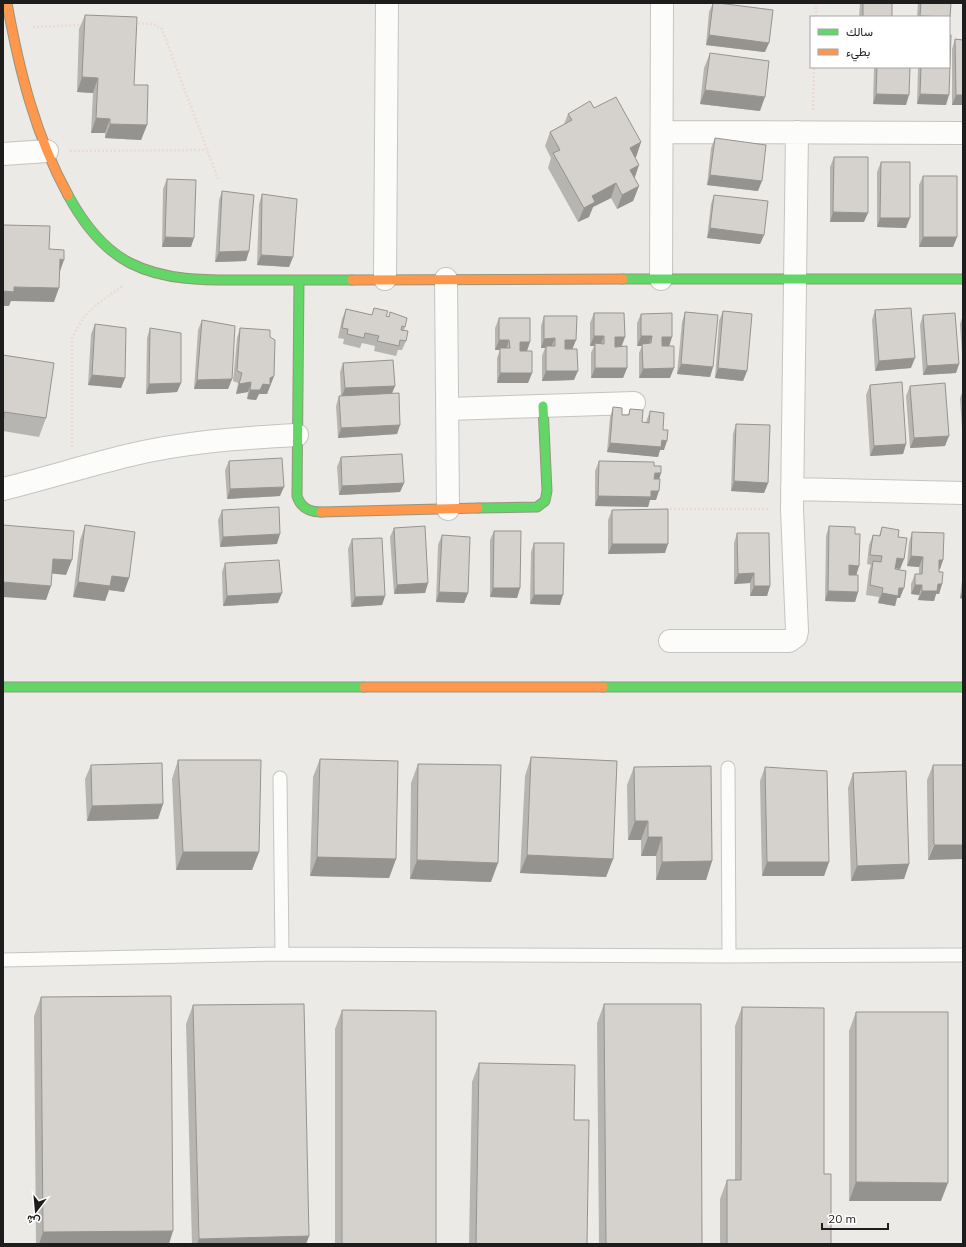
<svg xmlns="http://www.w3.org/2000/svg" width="966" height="1247" font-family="Mulish,Vazirmatn,sans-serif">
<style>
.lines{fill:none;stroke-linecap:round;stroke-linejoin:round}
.lane-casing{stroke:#c4c4c2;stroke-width:15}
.street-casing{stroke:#c4c4c2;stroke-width:24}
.fast-casing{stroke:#95967d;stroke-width:11}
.slow-casing{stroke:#95967d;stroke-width:11}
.path{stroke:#ebdad8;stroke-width:2.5;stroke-dasharray:2 2;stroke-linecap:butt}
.lane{stroke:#fcfcfb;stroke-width:13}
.street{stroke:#fcfcfb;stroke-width:22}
.fast{stroke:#63d668;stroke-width:9}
.slow{stroke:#ff974d;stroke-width:9}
.wall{fill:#b7b5b1}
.shaded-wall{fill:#959390}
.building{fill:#d5d2ce;stroke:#959390}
</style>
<rect width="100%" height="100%" fill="#eceae6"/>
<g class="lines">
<!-- lane casing -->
<g class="lane-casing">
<path id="lane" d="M728,768L729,956
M280,778L282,954
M3,960L282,954L729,956L963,955"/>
</g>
<!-- street casing -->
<g class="street-casing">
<path id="street" d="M662,132L963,133
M3,154L47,151
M385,279L387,3
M446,279L448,509
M661,279L662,3
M448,409L634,403
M3,489C44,479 85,466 126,456C182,442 240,438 297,435
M792,489L963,493
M670,641H789L796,636L797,631L792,509L797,132"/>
</g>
<!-- fast casing -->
<g class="fast-casing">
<path id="fast" d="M68,195C82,221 103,249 130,263C169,283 216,280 258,280C290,280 321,280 352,280
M623,279H963
M299,280L297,496C301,508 309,512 321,512
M478,508L537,507L545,501L547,491L543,406
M3,687H364
M603,687H963"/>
</g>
<!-- slow casing -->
<g class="slow-casing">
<path id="slow" d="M7,3C19,69 35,135 68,195
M352,280L623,279
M321,512L478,508
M364,687H603"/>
</g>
<!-- path -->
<path class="path" d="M816,17V3
M134,23L154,24L162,29L218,179
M33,27L84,25
M813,110L814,67
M70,151L207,150
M72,447V339C84,310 99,303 124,285
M666,509H770"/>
<!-- lane -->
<use href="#lane" class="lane"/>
<!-- street -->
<use href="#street" class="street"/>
<!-- fast -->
<use href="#fast" class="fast"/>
<!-- slow -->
<use href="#slow" class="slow"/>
</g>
<!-- wall -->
<path class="wall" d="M713,3L765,52L706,45L709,12Z
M860,3H892V17H859Z
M918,3H951L950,17L949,21V17H917Z
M85,15L134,85L147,125L141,140L105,138V133H91L93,93L77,92L79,29Z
M955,39L963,40V105H952V49Z
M710,53L760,111L700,104L704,68Z
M874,67H910L906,105L873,104Z
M918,67H949L946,105L917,104Z
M594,108L641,142L636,157H635L634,178L639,186L633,201L617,209L611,198L593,207L589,217L578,222L548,168L551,158L545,146L550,132L564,124L568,114Z
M715,138L758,191L707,185L711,148Z
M834,157L864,222H830V167Z
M881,162L906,228L877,227V172Z
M923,176L957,237L953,247H919V185Z
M167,179L191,247H162L163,189Z
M222,191L249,251L246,261L215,262L219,200Z
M262,194L293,257L289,267L257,265L259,204Z
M714,195L764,235L760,244L707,238L711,204Z
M374,308L386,316L389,317L390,312L405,327L404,331L406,341L402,350H398L396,356L374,351L375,346L362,343L360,348L343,344L344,339L338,338L342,319L346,309L372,315Z
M875,310L911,368L875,371L872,320Z
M723,311L747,371L743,381L715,378L719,321Z
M685,312L713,367L710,377L677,374L682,322Z
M594,313L625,337L622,346L627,368L623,378H591V353L594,346H590V323Z
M641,314L669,346L670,378H639V353L642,346H637V323Z
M923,315L959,364L956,373L923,375L920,325Z
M963,315V368L960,324Z
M544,316L576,340L572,349L574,380L542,381V356L545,348H541V326Z
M499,318L527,351L532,373L528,383H497V358L500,350H495V328Z
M202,320L232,379L228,389H194L198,330Z
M95,324L125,378L121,388L88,385L91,334Z
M150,328L181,383L177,392L146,394L147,338Z
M240,328L274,376L267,394H259L256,400L247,399L248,392L236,394L238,383L233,381L237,338Z
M3,355L46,418L39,437L3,431Z
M343,363L395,386L392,394L400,425L397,434L338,438L336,406L339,396H341L340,372Z
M870,385L906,444L903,454L870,456L866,395Z
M910,386L945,446L910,448L906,396Z
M963,390V445L960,398Z
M613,407L622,415H628L630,409L642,422H646L650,411L663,430L664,450H660L658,457L607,452L610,417Z
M736,424L768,483L764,493L731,491L733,434Z
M341,457L404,483L400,492L339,495L337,467Z
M229,461L280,496L227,499L225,470Z
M599,461L654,466L661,473L659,479L656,500H650L648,507L595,506V471Z
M222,510L277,544L220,547L218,520Z
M612,510L665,553L608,554V520Z
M85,525L129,578L124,592L109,590L105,601L73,597L80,540Z
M829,526L855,534L859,566L856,575L858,592L855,602L825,601L826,536Z
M882,527L898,537L904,559L900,569L896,568L900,598H897L895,606L878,603L879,597L866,595L869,571L871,565L867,564L869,545L873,535L879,536Z
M394,528L428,583L425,593L394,594L390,537Z
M494,531L520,588L517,598L490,597V540Z
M912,532L943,560L940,569H939V572L942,584L939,594H936L934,601L918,600L919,595L911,594V584L915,574H919V567L907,566L909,542Z
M737,533L770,586L767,596H750V583L734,584V543Z
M442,535L468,593L464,603L436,602L438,545Z
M352,539L385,596L382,605L351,607L348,549Z
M534,543L560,605L530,604L531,552Z
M225,563L278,603L223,606L222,572Z
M963,571V599L960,598Z
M531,757L613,859L606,877L520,873L525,776Z
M320,759L396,859L389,878L310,876L313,777Z
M178,760L259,852L252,870H176L172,779Z
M418,764L491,882L410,879L411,783Z
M91,765L163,804L158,819L87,821L85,779Z
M933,765H963L928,860L927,780Z
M634,767L712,861L706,880H656V856H641V840H628L627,785Z
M765,767L829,862L824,876H762L760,781Z
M853,773L909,864L904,879L851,881L848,788Z
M41,997L169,1244H36L34,1016Z
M604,1004L702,1244H599L597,1023Z
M193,1005L309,1236L306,1244H192L186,1024Z
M742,1007L824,1174L831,1244H720V1199L727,1180H735V1026Z
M342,1010L436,1244H335V1029Z
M856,1012L941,1201H849V1031Z
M479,1063L574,1120L587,1244H469L472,1082Z"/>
<!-- shaded-wall -->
<path class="shaded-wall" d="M709,35L769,43L765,52L706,45Z
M82,77L98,78L93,93L77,92Z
M705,90L765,97L760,111L700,104Z
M876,94L909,95L906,105L873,104Z
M920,94L949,95L946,105L917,104Z
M956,95H963V105H952Z
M96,118L110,119L105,133H91Z
M110,124L147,125L141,140L105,138Z
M641,142L636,157L625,163L630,148Z
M639,165L634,180L630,170Z
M710,175L762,181L758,191L707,185Z
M616,183L611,198L593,207L589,217L578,222L584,208L592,196Z
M639,186L633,201L617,209L622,195Z
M833,212L868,213L864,222H830Z
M880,218H910L906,228L877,227Z
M710,228L764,235L760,244L707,238Z
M165,237L194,238L191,247H162Z
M923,237H957L953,247H919Z
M249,251L246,261L215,262L219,252Z
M261,255L293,257L289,267L257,265Z
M60,259L64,260L59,274Z
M14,287L59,288L54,302L11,301L9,306H3V291Z
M594,336H604L600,346L595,343L594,346H590Z
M641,336H652L648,346L642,344V346H637Z
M615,337H625L621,347H611Z
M662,337H672L669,347H658Z
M555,338L551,348L546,346L545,348H541L544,339Z
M499,340H509L506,350L500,348V350H495Z
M565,340H576L572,350H562Z
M520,342H530L527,351H516Z
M915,358L911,368L875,371L879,361Z
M681,364L713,367L710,377L677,374Z
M959,364L956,373L923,375L927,366Z
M595,368H627L623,378H591Z
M674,368L670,378H639L643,369Z
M718,368L747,371L743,381L715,378Z
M546,371H578L574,380L542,381Z
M500,373H532L528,383H497Z
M92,375L125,378L121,388L88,385Z
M274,376L267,394H259L256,400L247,399L250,390L263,384L270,378Z
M232,379L228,389H194L197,380Z
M251,382L248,392L236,394L239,384Z
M181,383L177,392L146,394L149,384Z
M395,386L391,395L341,398L345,388Z
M400,425L397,434L338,438L341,428Z
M949,436L945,446L910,448L914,438Z
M662,440L667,441L664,450H660L658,457L607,452L610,443Z
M906,444L903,454L870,456L874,446Z
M655,473H661L658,483H651Z
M734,481L768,483L764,493L731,491Z
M404,483L400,492L339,495L342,486Z
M284,487L280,496L227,499L230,489Z
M651,491H659L656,500H650L648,507L595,506L598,496Z
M280,534L277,544L220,547L223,537Z
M612,544H668L665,553L608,554Z
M911,556L923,557L919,567L907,566Z
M897,558L904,559L900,569L893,568Z
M53,559L72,560L66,575L47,573Z
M939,560H943L940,569H936Z
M849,565L859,566L856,576L845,575Z
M754,573L750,583L734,584L738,574Z
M112,576L129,578L124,592L109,590L105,601L73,597L78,582Z
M3,582L51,586L46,600L3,597Z
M428,583L425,593L394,594L397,585Z
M938,584H942L939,594H936L934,601L918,600L922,591Z
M915,585H922L919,595L911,594Z
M754,586H770L767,596H750Z
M493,588H520L517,598L490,597Z
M899,588H904L900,598H897L895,606L878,603L882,593Z
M963,589V599L960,598Z
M828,591L858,592L855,602L825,601Z
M439,592L468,593L464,603L436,602Z
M282,593L278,603L223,606L227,596Z
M534,595H563L560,605L530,604Z
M385,596L382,605L351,607L355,597Z
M163,804L158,819L87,821L92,806Z
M635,821H648L641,840H628Z
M648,837H662L656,856H641Z
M934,845H963V859L928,860Z
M183,852H259L252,870H176Z
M527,855L613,859L606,877L520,873Z
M317,857L396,859L389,878L310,876Z
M417,860L498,863L491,882L410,879Z
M712,861L706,880H656L662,862Z
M767,862H829L824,876H762Z
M909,864L904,879L851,881L857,866Z
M856,1182L948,1183L941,1201H849Z
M173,1231L169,1244H39L43,1232Z
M309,1236L306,1244H197L199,1239Z"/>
<!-- building -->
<path class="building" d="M713,3H718L773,10L769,43L709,35Z
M863,3H892V17H863Z
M921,3H951L950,17L920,16Z
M85,15L137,17L134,85H148L147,125L110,124V119L96,118L98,78L82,77Z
M949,35H951L949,95L920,94L921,67H949Z
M955,39L963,40V95H956Z
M710,53L769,61L765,97L705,90Z
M877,67H910L909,95L876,94Z
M616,97L641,142L630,148L639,165L630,170L639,186L622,195L616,183L592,196L595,202L584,208L553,153L560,150L550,132L572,120L568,114L590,101L594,108Z
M715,138L766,145L762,181L710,175Z
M834,157H868V213L833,212Z
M881,162H910V218H880Z
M923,176H957V237H923Z
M167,179L196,180L194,238L165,237Z
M222,191L254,195L249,251L219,252Z
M262,194L297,199L293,257L261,255Z
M714,195L768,201L764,235L710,228Z
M3,225L50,226L49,249L64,250V260L60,259L59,288L14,287V292L3,291Z
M374,308L388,311L386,316L389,317L390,312L407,318L405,327L402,326L401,330L408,331L406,341L400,340L399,346L377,341L379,336L365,333L364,338L347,334L348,329L342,328L346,309L372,315Z
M911,308L915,358L879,361L875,310Z
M723,311L752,314L747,371L718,368Z
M685,312L718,315L713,367L681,364Z
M594,313H624L625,337H615V347L627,346V368H595V343L604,344V336H594Z
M672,313V337H662V346H674V368L643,369L642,344L651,343L652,336H641V314Z
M955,313L959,364L927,366L923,315Z
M544,316H577L576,340H565V349H577L578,371H546V346H555V338L544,339Z
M499,318H530V342H520V351H532V373H500V348H510L509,340H499Z
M202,320L235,326L232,379L197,380Z
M95,324L126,328L125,378L92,375Z
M150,328L181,333V383L149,384Z
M240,328L270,330V337L275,340L274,376L270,378V385L263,384L260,390H250L251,382L239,384L242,373L237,371Z
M3,355L54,363L46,418L4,412V418H3Z
M393,360L395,386L345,388L343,363Z
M902,382L906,444L874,446L870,385Z
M945,383L949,436L914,438L910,386Z
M399,393L400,425L341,428L339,396Z
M613,407L622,408V415H629L630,409L643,410L642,422L649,423L650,411L664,413L663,430H668L667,441L662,440L661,447L610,443Z
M736,424L770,425L768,483L734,481Z
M402,454L404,483L342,486L341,457Z
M282,458L284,487L230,489L229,461Z
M599,461L654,462V466H661V473H655L654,479H660L659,491H651V497L598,496Z
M279,507L280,534L223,537L222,510Z
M668,509V544H612V510Z
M3,525L74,531L72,560L53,559L51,586L3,582Z
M85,525L135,532L129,578L112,576L110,586L78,582Z
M425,526L428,583L397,585L394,528Z
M829,526L855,527V534H860L859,566L849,565V575H858V592L828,591Z
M882,527L899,530L898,537L907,538L904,559L897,558L895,569L906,571L904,588H899L898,596L882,593L883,588L870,585L873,561L881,562L882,556L870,555L873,535L880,536Z
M494,531H521L520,588H493Z
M912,532L944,533L943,560H939V572H943L942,584H938L937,591H922V585H915V574H922L923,557L911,556Z
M737,533H769L770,586H754V573L738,574Z
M442,535L470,537L468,593L439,592Z
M382,538L385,596L355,597L352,539Z
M534,543H564L563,595H534Z
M279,560L282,593L227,596L225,563Z
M531,757L617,761L613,859L527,855Z
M320,759L398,761L396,859L317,857Z
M178,760H261L259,852H183Z
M162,763L163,804L92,806L91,765Z
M418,764L501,765L498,863L417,860Z
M933,765H963V845H934Z
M711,766L712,861L662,862V837H648V821H635L634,767Z
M765,767L827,771L829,862H767Z
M906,771L909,864L857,866L853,773Z
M171,996L173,1231L43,1232L41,997Z
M304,1004L309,1236L199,1239L193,1005Z
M604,1004H701L702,1244H606Z
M742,1007L824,1008V1174H831V1244H727V1180H741Z
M342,1010L436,1011V1244H342Z
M856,1012H948V1183L856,1182Z
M479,1063L575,1065L574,1120H589L587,1244H476Z"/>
<!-- border -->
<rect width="966" height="1247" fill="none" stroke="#1d1d1d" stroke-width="8"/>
<!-- legend -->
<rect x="810" y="16" width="140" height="52" fill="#ffffff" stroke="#a5a5a5"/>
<rect x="818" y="29" width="20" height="6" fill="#63d668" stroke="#a5a5a5"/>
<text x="846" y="36" font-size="12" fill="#1d1d1d">سالك</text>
<rect x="818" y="49" width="20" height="6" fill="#ff974d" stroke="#a5a5a5"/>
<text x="846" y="56" font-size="12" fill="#1d1d1d">بطيء</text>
<!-- north arrow -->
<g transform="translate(36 1211) rotate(196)" stroke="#ffffff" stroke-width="3" paint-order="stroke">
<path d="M0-3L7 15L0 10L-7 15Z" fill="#1d1d1d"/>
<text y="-6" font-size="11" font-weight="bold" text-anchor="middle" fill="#1d1d1d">ش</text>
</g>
<!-- scale -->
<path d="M822 1223v6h66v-6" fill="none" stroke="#1d1d1d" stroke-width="2"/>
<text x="828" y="1223" font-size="12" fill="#1d1d1d" stroke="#ffffff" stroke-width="3" paint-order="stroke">20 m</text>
</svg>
